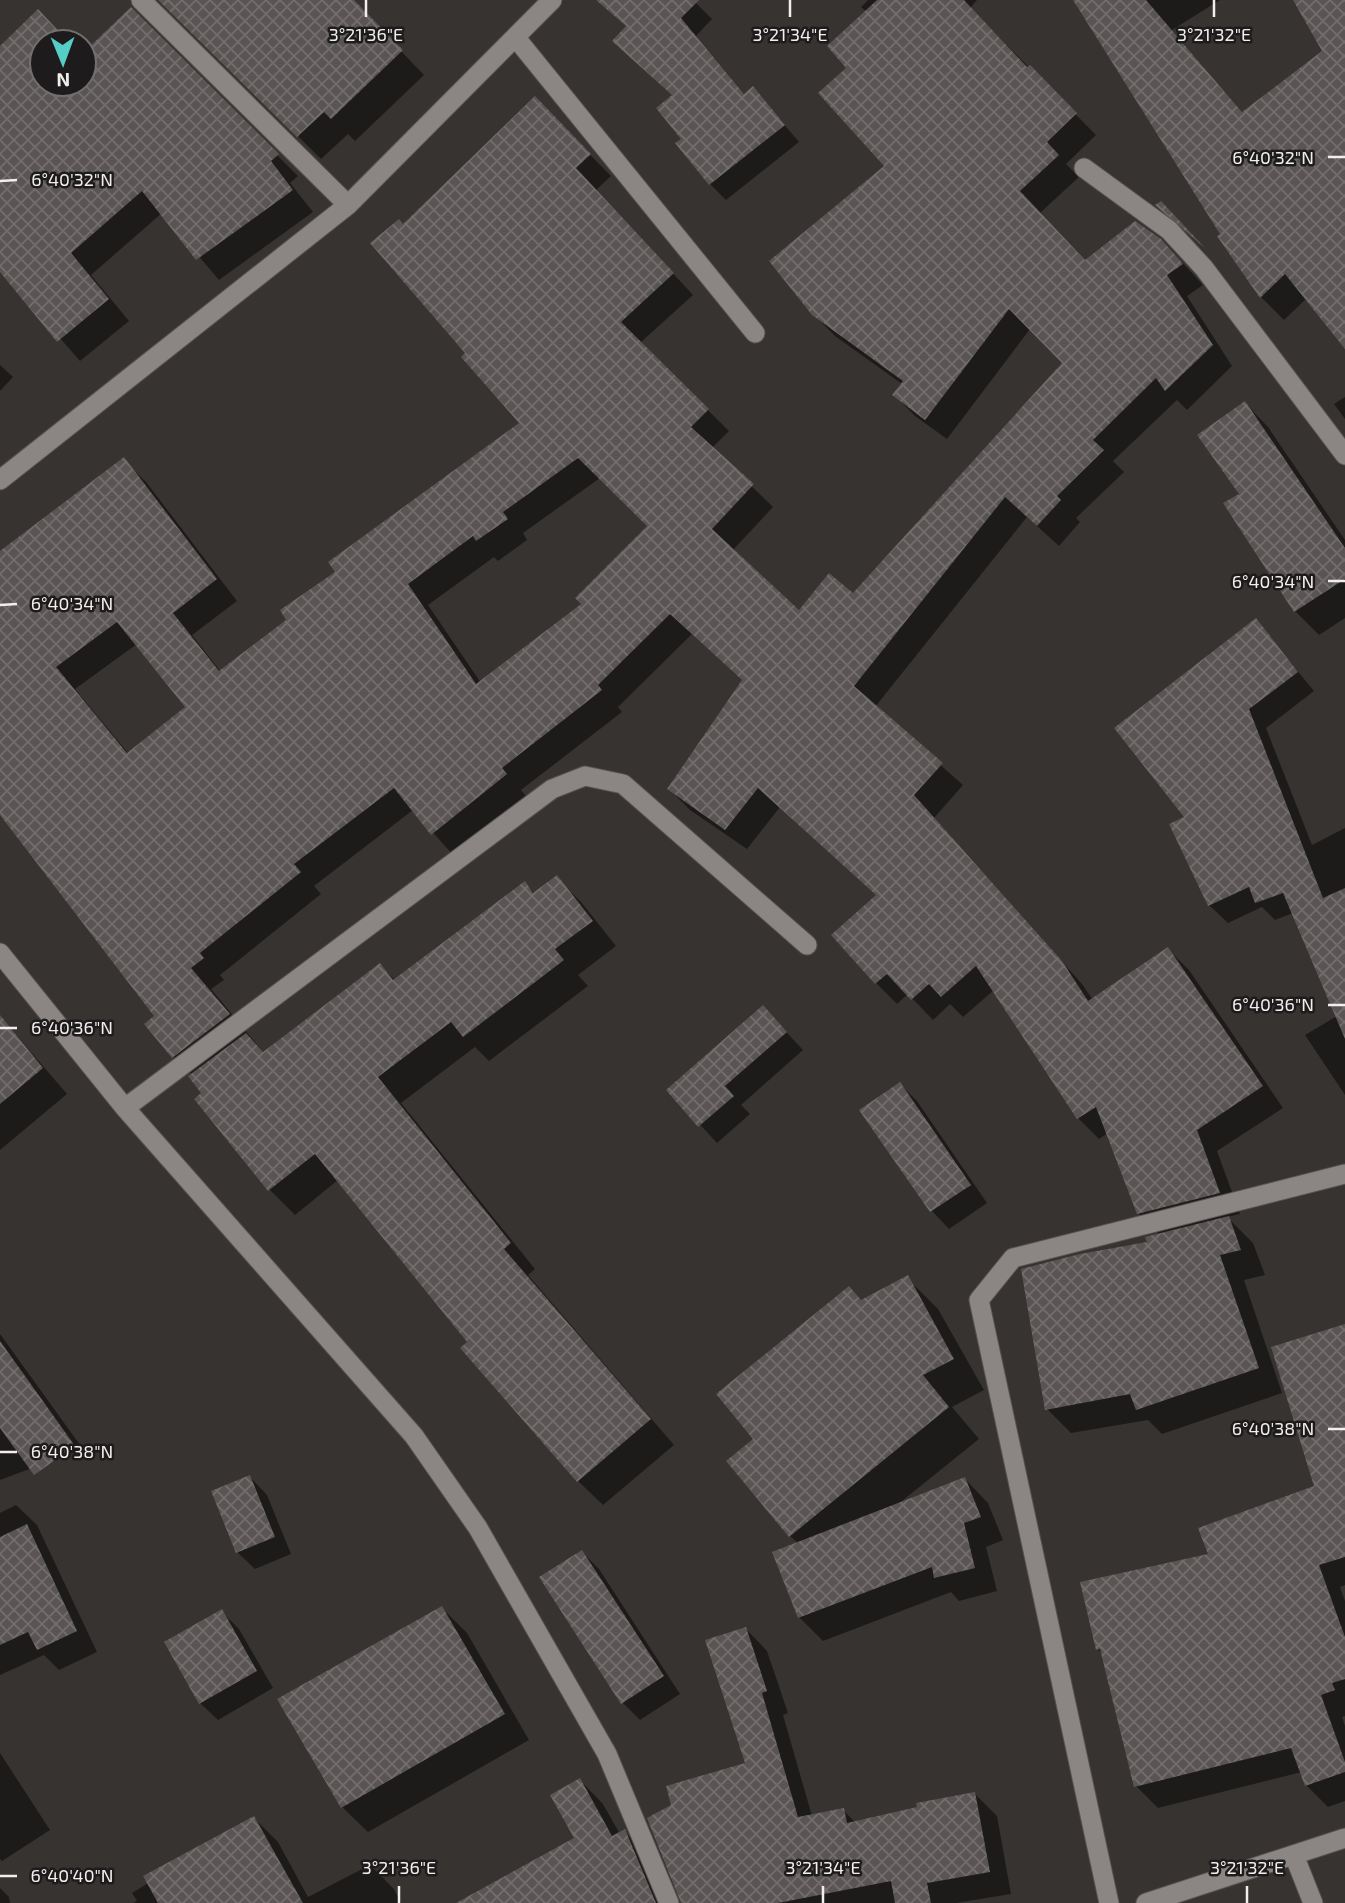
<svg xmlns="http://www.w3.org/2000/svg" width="1345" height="1903" font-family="'Exo 2',sans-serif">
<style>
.shadow{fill:#0007;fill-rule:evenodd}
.building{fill:url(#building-cross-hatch);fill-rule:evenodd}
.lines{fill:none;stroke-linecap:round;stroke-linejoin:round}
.minor-casing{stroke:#565250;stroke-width:21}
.secondary-casing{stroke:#565250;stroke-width:21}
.minor{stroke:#8b8583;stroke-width:19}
.secondary{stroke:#8b8583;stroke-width:19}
.ticks{fill:none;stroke:#f1eeed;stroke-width:2.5}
.ticks-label{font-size:18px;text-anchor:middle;fill:#f1eeed;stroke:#1d1b1b;stroke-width:5;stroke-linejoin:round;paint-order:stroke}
</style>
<defs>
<pattern id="building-cross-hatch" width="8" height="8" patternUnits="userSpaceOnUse" patternTransform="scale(1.75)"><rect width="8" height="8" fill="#5a5554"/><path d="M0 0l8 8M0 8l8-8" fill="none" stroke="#726e6d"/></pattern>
</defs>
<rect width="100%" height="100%" fill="#373331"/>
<!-- shadow -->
<path class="shadow" d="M161,0H352L424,75L355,141L348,134L321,159Z
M598,0H693L712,19L696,36L745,95L753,88L799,142L726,200L710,184L684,139L677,102L627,27Z
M868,0H977L970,8L1096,135L1066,164L1079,177L1040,213L1085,262H1182L1203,285L1187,296L1232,366L1187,410L1177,400L1113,461L1124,472L1076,518L1080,522L1059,546L1027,517L875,707L963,785L934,818L1082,984L1093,1000L1168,949L1189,970L1283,1108L1217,1151L1240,1214L1227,1217L1253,1243L1265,1275L1244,1280L1282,1393L1162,1434L1148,1420L1071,1433L1047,1409L1150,1244L1160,1235L1138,1213L1108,1133L1099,1139L1078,1118L994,990L963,1017L950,1004L933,1020L908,994L897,1004L876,983L878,896L780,807L747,849L690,810L669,789L743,681L692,634L618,707L622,712L521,790L526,796L453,855L413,810L314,886L321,894L220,975L224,980L211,989L264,1053L380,966L396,981L525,883L535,894L556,877L581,902L616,946L578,975L588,986L489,1061L475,1047L401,1103L535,1269L528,1275L674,1445L603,1505L578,1481L338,1180L295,1215L270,1190L196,1099L204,1093L192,1075L173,1056L156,1017L0,807V553L125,461L146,482L237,601L192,635L221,672L289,620L338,572L521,423L468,354L403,226L535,99L611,176L596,190L693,295L640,343L729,431L712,448L773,507L732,551L800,612L854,596L1064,363L1030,329L947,439L915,416L894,395L902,384L835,336L813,314L886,166L849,68L867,12L861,7ZM600,478L650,526L583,604L481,683L428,605L494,557L498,561L527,540L523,533ZM137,644L188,707L129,754L75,689Z
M1075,0H1220L1172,30L1243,113L1325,51L1295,0H1345V346L1306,299L1284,320L1261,297L1219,236L1222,234Z
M131,10L298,176L290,183L313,212L219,280L162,213L91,275L129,321L80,361L0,270V48L38,12L68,42H42V84H84V54Z
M0,365L13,377L0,391Z
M1345,397V419L1334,404Z
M1245,403L1268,427L1345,540V618L1319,635L1295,611L1241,494Z
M1256,621L1314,691L1266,728L1312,845L1345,828V1095L1305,1035L1337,1016L1293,913L1275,920L1262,907L1228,923L1209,905L1187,817Z
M763,1007L803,1050L741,1105L750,1114L717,1143L668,1090Z
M0,1016L67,1094L0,1150Z
M900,1084L917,1101L987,1203L949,1229L932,1211L861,1110Z
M907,1278L938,1309L984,1390L952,1407L979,1439L897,1505L965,1479L988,1503L1003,1540L986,1547L997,1591L959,1601L951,1592L823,1641L799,1617V1544L790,1536L756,1439L849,1288L863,1302Z
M1345,1326V1585L1340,1587L1345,1601V1716L1342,1717L1345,1726V1801L1328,1807L1306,1785L1302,1772L1158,1808L1136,1786L1104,1655L1097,1649L1210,1555L1316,1487Z
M0,1334L83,1449L0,1480Z
M250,1477L267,1495L291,1554L255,1569L237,1552Z
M16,1505L37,1525L97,1652L59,1670L44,1655L0,1675V1513Z
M582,1552L599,1569L680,1694L640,1720L623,1703Z
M442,1608L467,1633L529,1740L368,1832L342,1807Z
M222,1612L239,1629L273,1688L218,1720L200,1703Z
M746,1629L767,1651L788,1713L783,1715L812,1816L843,1810L856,1823L975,1794L997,1816L1011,1894L956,1903H691L747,1765Z
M0,1753L50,1830L2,1861L0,1859Z
M580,1780L603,1804L620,1834L625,1832L648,1855L668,1903H460L577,1838Z
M254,1818L278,1842L308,1897L370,1865L394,1889L401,1903H133L137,1901L132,1893Z
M0,1888L9,1897L10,1903H0Z"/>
<!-- building -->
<path class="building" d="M158,0H354L403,50L331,119L324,112L297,137Z
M596,0H699L681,18L744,94L753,86L785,125L709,185L675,143L681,139L656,108L672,95L612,41L626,26Z
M877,0H964L1027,67L1030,65L1077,113L1047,142L1059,155L1020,191L1085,260L1135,221L1161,239L1183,264L1167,275L1213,345L1165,391L1156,378L1093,440L1104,450L1057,496L1061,500L1037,526L1005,497L854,686L943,763L914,795L1062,961L1088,1001L1168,947L1263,1086L1197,1130L1220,1193L1137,1214L1096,1107L1077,1119L976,966L941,997L929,984L911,1000L887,974L875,984L831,935L876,895L758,788L725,830L667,789L742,680L670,614L598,685L602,690L502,768L507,774L431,835L394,788L294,864L301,872L200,953L204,958L191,968L230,1014L172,1058L144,1024L154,1016L0,815V551L124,457L217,579L173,613L219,671L286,620L280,610L335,572L328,562L519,423L461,357L465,353L370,243L399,219L403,224L535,96L591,154L576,168L674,273L621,322L709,409L691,427L754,484L712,529L799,610L829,573L853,593L1062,363L1009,309L925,420L892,395L903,381L812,315L769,261L884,166L818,93L846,68L827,46ZM578,458L647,526L575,598L581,604L476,684L408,584L473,536L476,541L508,519L503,512ZM117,622L185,707L127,753L56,667Z
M1073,0H1146L1242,112L1322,51L1293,0H1345V349L1285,274L1260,298L1217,236L1220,234Z
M131,7L279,154L271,161L293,190L196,260L142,191L71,253L109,299L57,342L0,272V46L38,9L69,42H42V84H84V52Z
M1161,201L1206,249L1155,205Z
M1245,401L1345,548V579L1294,612L1223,503L1239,494L1197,435Z
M1256,618L1298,672L1249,709L1323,898L1345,888V1039L1283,893L1255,903L1249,887L1208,906L1169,824L1184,817L1114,728Z
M557,875L593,921L555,949L564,960L463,1037L451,1022L378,1077L511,1243L504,1249L651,1419L577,1482L460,1348L467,1342L315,1154L268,1191L194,1099L201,1093L188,1076L246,1033L263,1052L380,963L393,980L525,881L533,893Z
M763,1005L787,1032L725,1086L734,1096L698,1127L666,1090Z
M0,1015L43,1068L0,1104Z
M900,1082L971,1185L930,1212L859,1110Z
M1229,1216L1241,1250L1220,1255L1259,1368L1136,1410L1130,1394L1045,1410L1021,1269L1080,1254L1147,1242L1145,1237Z
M908,1275L954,1359L923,1375L949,1407L789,1537L726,1461L753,1439L716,1394L849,1286L861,1300Z
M1345,1324V1557L1319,1565L1345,1637V1679L1332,1683L1335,1690L1321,1695L1345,1762V1772L1305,1786L1291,1748L1134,1787L1100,1649L1096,1650L1080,1582L1208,1554L1198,1528L1314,1486L1271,1347Z
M0,1341L75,1446L34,1475L0,1428Z
M250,1475L275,1537L236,1553L211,1491Z
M965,1477L981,1517L964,1523L975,1568L934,1578L932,1567L798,1618L772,1552Z
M27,1524L77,1631L37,1650L28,1632L0,1645V1537Z
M582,1550L664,1676L621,1704L539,1577Z
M442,1606L505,1714L341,1808L277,1699Z
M222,1609L257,1671L199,1704L164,1642Z
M746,1627L767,1691L762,1693L798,1817L844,1808L847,1823L917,1807L916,1803L975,1792L990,1872L927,1883L931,1903H895L891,1881L778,1903H681L647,1818L671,1805L666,1786L745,1763L705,1640Z
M580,1778L612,1836L625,1829L656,1903H456L574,1838L550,1795Z
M254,1816L303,1903H158L143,1876Z"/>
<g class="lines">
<!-- minor casing -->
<g class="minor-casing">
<path id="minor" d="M141,0L348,205
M516,38L755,333
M1084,168L1169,230L1204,268L1345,455
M0,480L348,205L552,0
M0,953L125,1108L414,1436L478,1528L607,1754L669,1903
M125,1108L552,789L585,776L623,784L807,945
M1294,1855L1313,1903
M1109,1903L979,1300L1013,1258L1345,1174"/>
</g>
<!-- secondary casing -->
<g class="secondary-casing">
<path id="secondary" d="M1146,1903L1345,1838"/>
</g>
<!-- minor -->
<use href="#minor" class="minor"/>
<!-- secondary -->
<use href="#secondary" class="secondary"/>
</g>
<!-- ticks -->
<path class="ticks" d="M366,0V17M790,0V17M1214,0V17M1328,157H1345M0,181L17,180M1328,581H1345M0,605L17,604M1328,1005H1345M0,1028H17M1328,1429H1345M0,1452H17M0,1876H17M399,1886V1903M823,1886V1903M1247,1886V1903"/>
<g class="ticks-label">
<text x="366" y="41">3°21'36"E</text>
<text x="790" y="41">3°21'34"E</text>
<text x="1214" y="41">3°21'32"E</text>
<text x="1273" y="164">6°40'32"N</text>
<text x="72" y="186">6°40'32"N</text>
<text x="1273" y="588">6°40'34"N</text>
<text x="72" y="610">6°40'34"N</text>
<text x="1273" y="1011">6°40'36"N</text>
<text x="72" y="1034">6°40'36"N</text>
<text x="1273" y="1435">6°40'38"N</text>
<text x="72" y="1458">6°40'38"N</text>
<text x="399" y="1874">3°21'36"E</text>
<text x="823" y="1874">3°21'34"E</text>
<text x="1247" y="1874">3°21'32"E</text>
<text x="72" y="1882">6°40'40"N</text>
</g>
<!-- north arrow -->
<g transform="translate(63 63) rotate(179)"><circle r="33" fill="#1d1b1b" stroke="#726f6f" stroke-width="2"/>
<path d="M0-5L12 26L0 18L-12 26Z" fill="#55cec5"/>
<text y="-10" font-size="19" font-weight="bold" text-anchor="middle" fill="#f1eeed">N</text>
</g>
</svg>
